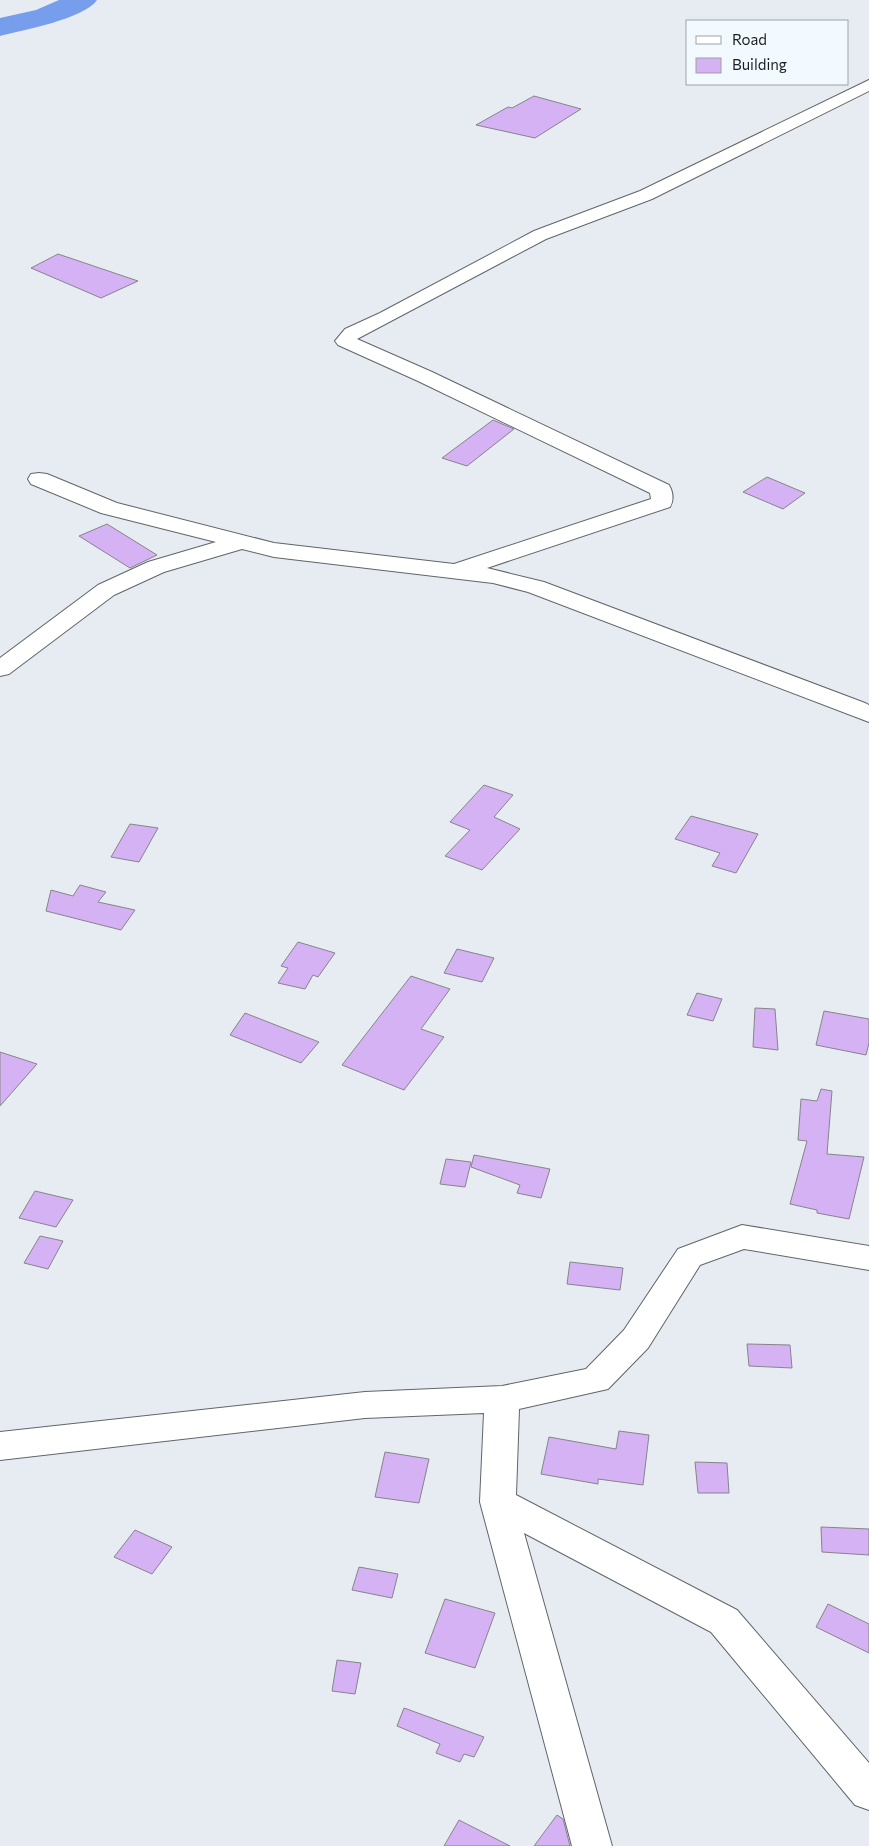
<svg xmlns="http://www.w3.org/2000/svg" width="869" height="1846" font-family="Commissioner,sans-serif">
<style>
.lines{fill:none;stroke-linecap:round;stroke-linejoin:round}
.river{fill:#779eec;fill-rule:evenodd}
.building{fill:#d5b2f3;stroke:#87848a}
.minor-casing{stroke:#606569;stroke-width:2}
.minor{fill:#fff;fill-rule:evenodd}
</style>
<rect width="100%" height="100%" fill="#e6ecf1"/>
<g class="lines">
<!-- river -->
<path class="river" d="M59,0H97C84,19 23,30 0,36V18L36,10Z"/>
</g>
<!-- building -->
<path class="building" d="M534,96L581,109L535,138L476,125L508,107L512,108Z
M58,254L138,281L101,298L31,268Z
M493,420L514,429L467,466L442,458Z
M767,477L805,493L783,509L743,492Z
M107,524L157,555L130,568L79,536Z
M484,785L513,795L494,817L520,829L482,870L445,856L470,830L450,822Z
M691,816L758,834L736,873L712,866L720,853L675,839Z
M130,824L158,828L139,862L111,857Z
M80,885L106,892L98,902L135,910L121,930L46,911L51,890L73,896Z
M298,942L335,953L318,977L313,975L305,989L278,983L288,968L281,966Z
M457,949L494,958L482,982L444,973Z
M411,976L450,989L421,1029L444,1037L404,1090L342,1065Z
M697,993L722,999L713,1021L687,1015Z
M755,1008L775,1009L778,1050L753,1047Z
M824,1011L869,1019V1043L866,1055L816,1045Z
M245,1013L319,1042L301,1063L230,1035Z
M0,1052L37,1064L0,1106Z
M821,1089L832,1091L827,1154L864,1157L849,1219L817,1213V1210L790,1204L807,1141L798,1140L801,1099L817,1101Z
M474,1155L550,1169L541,1198L517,1193L520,1185L471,1167Z
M446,1159L471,1162L465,1187L440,1184Z
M35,1191L73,1200L56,1227L19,1218Z
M40,1236L63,1241L48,1269L24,1263Z
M570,1262L623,1268L620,1290L567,1284Z
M747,1344L790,1345L792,1368L749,1366Z
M619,1431L649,1435L643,1485L598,1479V1484L541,1474L549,1437L616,1449Z
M385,1452L429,1459L419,1503L375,1497Z
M695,1462L727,1463L729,1493H698Z
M821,1527L869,1529V1555L822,1552Z
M135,1530L172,1547L152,1574L114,1557Z
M359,1567L398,1574L392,1598L352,1590Z
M445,1599L495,1613L475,1668L425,1653Z
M828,1604L869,1624V1653L816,1627Z
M337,1660L361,1663L355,1694L332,1691Z
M404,1708L484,1737L474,1757L464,1754L460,1762L436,1753L440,1744L397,1726Z
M557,1815L563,1819L570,1846H534Z
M459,1820L510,1846H444Z"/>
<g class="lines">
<!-- minor casing -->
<g class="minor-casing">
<path id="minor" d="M869,80V91L652,199L546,239L357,339L432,372L669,485C673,492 674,500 670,507L487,568L544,582L865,703L869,705V722L528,592L493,583L274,557L242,549L164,572L114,595L9,674L0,676V658L98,585L148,562L216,542L101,513L31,484L28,479L31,474L39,473L47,474L117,503L274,543L454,564L651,499L650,493L418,381L338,345L335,341L345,329L380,313L534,231L640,191Z
M742,1225L869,1246V1270L744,1249L700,1265L648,1348L608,1389L519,1409L516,1495L737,1610L869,1763V1810L855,1805L711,1632L524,1533L612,1846H572L480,1502L484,1413L365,1418L0,1460V1432L365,1392L502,1386L586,1369L624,1330L678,1249Z"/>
</g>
<!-- minor -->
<use href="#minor" class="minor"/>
</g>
<!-- legend -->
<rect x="686" y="20" width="162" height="65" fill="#f3faff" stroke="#9da2a6"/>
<rect x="696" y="36" width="25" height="8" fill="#ffffff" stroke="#9da2a6"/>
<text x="732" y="45" font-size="15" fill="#1b1e20">Road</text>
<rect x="696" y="58" width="25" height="15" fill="#d5b2f3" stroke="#9da2a6"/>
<text x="732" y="70" font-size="15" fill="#1b1e20">Building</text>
</svg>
